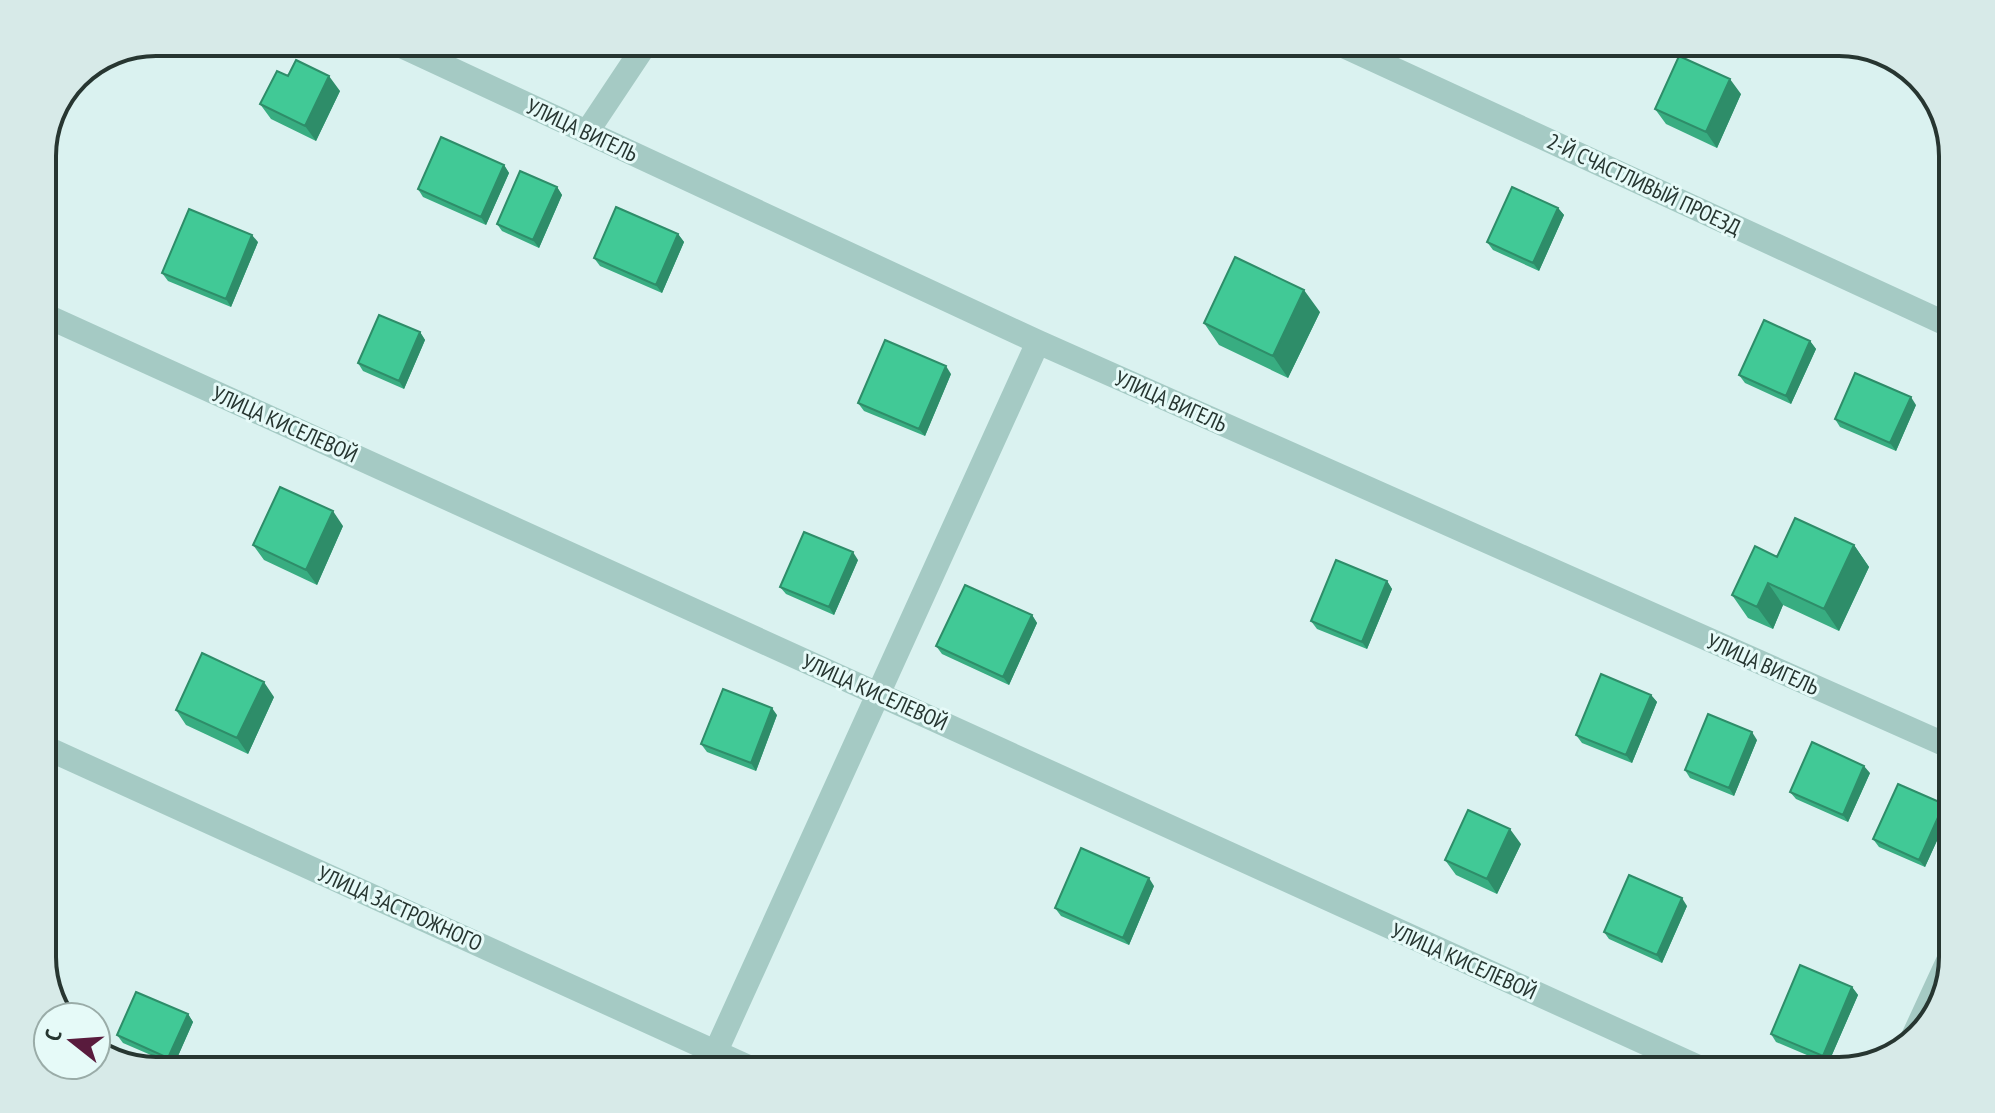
<svg xmlns="http://www.w3.org/2000/svg" width="1995" height="1113" font-family="'PT Sans Narrow',sans-serif">
<style>
.lines{fill:none;stroke-linecap:round;stroke-linejoin:round}
.minor{stroke:#a5cac4;stroke-width:24}
.wall{fill:#38ad81}
.shaded-wall{fill:#2e8d69}
.building{fill:#41c996;stroke:#2e8d69;stroke-width:2}
.labels{text-anchor:middle;dominant-baseline:central;stroke-width:6;stroke-linejoin:round;paint-order:stroke}
.street-label{font-size:22px;fill:#273631;stroke:#e6faf8}
.rim{fill:none;stroke:#273631;stroke-width:4}
</style>
<rect width="100%" height="100%" fill="#daf2f0"/>
<g class="lines">
<!-- minor -->
<path class="minor" d="M393,42L1038,342L1953,748
M1335,42L1953,327
M587,132L647,42
M42,314L1707,1071
M42,746L757,1071
M1912,1039L1953,950
M707,1071L1038,342"/>
</g>
<!-- wall -->
<path class="wall" d="M288,76L340,91L316,141L271,119L260,104Z
M1741,94L1717,148L1666,124L1655,109Z
M504,165L509,173L486,225L423,197L418,189Z
M557,187L562,195L539,248L502,231L497,224Z
M1558,208L1564,215L1539,271L1493,250L1487,242Z
M678,234L684,242L662,293L600,266L594,258Z
M258,242L231,307L168,281L162,273Z
M1320,312L1288,378L1219,345L1204,323Z
M420,332L425,340L404,389L363,371L358,363Z
M1810,341L1816,349L1791,404L1745,383L1739,375Z
M951,374L925,436L864,411L858,403Z
M1916,405L1896,451L1840,427L1835,419Z
M343,526L317,585L264,560L253,545Z
M1854,545L1869,567L1839,631L1783,605L1773,629L1748,618L1732,595Z
M858,560L834,615L786,594L780,587Z
M1387,581L1392,589L1367,649L1317,629L1311,621Z
M1032,615L1037,623L1009,685L942,654L936,646Z
M1651,695L1657,702L1632,763L1582,743L1576,735Z
M274,697L248,754L186,725L176,710Z
M777,715L756,771L707,752L701,744Z
M1757,740L1734,796L1690,778L1685,770Z
M1870,773L1848,822L1796,799L1790,792Z
M1950,812L1925,867L1879,847L1873,839Z
M1521,844L1497,894L1456,875L1445,860Z
M1154,886L1129,945L1061,916L1055,908Z
M1687,906L1662,963L1609,939L1604,932Z
M1852,987L1858,995L1828,1064L1776,1042L1771,1034Z
M188,1014L193,1022L174,1065L123,1043L117,1035Z"/>
<!-- shaded-wall -->
<path class="shaded-wall" d="M329,76L340,91L316,141L305,126Z
M1730,79L1741,94L1717,148L1706,132Z
M504,165L509,173L486,225L481,217Z
M557,187L562,195L539,248L533,240Z
M1558,208L1564,215L1539,271L1533,263Z
M678,234L684,242L662,293L656,285Z
M252,235L258,242L231,307L226,299Z
M1304,290L1320,312L1288,378L1273,356Z
M420,332L425,340L404,389L399,381Z
M1810,341L1816,349L1791,404L1786,396Z
M946,366L951,374L925,436L919,429Z
M1911,397L1916,405L1896,451L1890,443Z
M333,511L343,526L317,585L306,570Z
M1854,545L1869,567L1839,631L1824,609Z
M853,552L858,560L834,615L829,607Z
M1387,581L1392,589L1367,649L1362,642Z
M1768,583L1783,605L1773,629L1757,607Z
M1032,615L1037,623L1009,685L1003,677Z
M264,682L274,697L248,754L237,738Z
M1651,695L1657,702L1632,763L1626,755Z
M772,708L777,715L756,771L751,763Z
M1752,732L1757,740L1734,796L1729,788Z
M1864,766L1870,773L1848,822L1843,815Z
M1944,804L1950,812L1925,867L1919,860Z
M1510,829L1521,844L1497,894L1487,879Z
M1149,878L1154,886L1129,945L1123,938Z
M1682,898L1687,906L1662,963L1657,955Z
M1852,987L1858,995L1828,1064L1823,1056Z
M188,1014L193,1022L174,1065L168,1058Z"/>
<!-- building -->
<path class="building" d="M1679,56L1730,79L1706,132L1655,109Z
M296,60L329,76L305,126L260,104L277,71L288,76Z
M441,137L504,165L481,217L418,189Z
M520,171L557,187L533,240L497,224Z
M1512,187L1558,208L1533,263L1487,242Z
M616,207L678,234L656,285L594,258Z
M189,209L252,235L226,299L162,273Z
M1235,257L1304,290L1273,356L1204,323Z
M379,315L420,332L399,381L358,363Z
M1764,320L1810,341L1786,396L1739,375Z
M885,340L946,366L919,429L858,403Z
M1855,373L1911,397L1890,443L1835,419Z
M280,487L333,511L306,570L253,545Z
M1795,518L1854,545L1824,609L1768,583L1757,607L1732,595L1755,546L1777,557Z
M804,532L853,552L829,607L780,587Z
M1336,560L1387,581L1362,642L1311,621Z
M965,585L1032,615L1003,677L936,646Z
M202,653L264,682L237,738L176,710Z
M1601,674L1651,695L1626,755L1576,735Z
M723,689L772,708L751,763L701,744Z
M1708,714L1752,732L1729,788L1685,770Z
M1812,742L1864,766L1843,815L1790,792Z
M1898,784L1944,804L1919,860L1873,839Z
M1468,810L1510,829L1487,879L1445,860Z
M1081,848L1149,878L1123,938L1055,908Z
M1629,875L1682,898L1657,955L1604,932Z
M1800,965L1852,987L1823,1056L1771,1034Z
M136,992L188,1014L168,1058L117,1035Z"/>
<g class="labels">
<!-- street labels -->
<g class="street-label">
<text transform="translate(582 130) rotate(25)">УЛИЦА ВИГЕЛЬ</text>
<text transform="translate(1644 184) rotate(25)">2-Й СЧАСТЛИВЫЙ ПРОЕЗД</text>
<text transform="translate(1171 401) rotate(24)">УЛИЦА ВИГЕЛЬ</text>
<text transform="translate(285 424) rotate(24)">УЛИЦА КИСЕЛЕВОЙ</text>
<text transform="translate(1763 664) rotate(24)">УЛИЦА ВИГЕЛЬ</text>
<text transform="translate(875 692) rotate(24)">УЛИЦА КИСЕЛЕВОЙ</text>
<text transform="translate(400 908) rotate(24)">УЛИЦА ЗАСТРОЖНОГО</text>
<text transform="translate(1464 961) rotate(24)">УЛИЦА КИСЕЛЕВОЙ</text>
</g>
</g>
<!-- crop -->
<path d="M0 0H1995V1113H0ZM156 56H1839A100 100 0 0 1 1939 156V957A100 100 0 0 1 1839 1057H156A100 100 0 0 1 56 957V156A100 100 0 0 1 156 56Z" fill="#d7eae8" fill-rule="evenodd"/>
<path class="rim" d="M156 56H1839A100 100 0 0 1 1939 156V957A100 100 0 0 1 1839 1057H156A100 100 0 0 1 56 957V156A100 100 0 0 1 156 56Z"/>
<!-- north arrow -->
<g transform="translate(72 1041) rotate(287)"><circle r="38" fill="#e6faf8" stroke="#9aaca8" stroke-width="2"/>
<path d="M0-6L14 30L0 20L-14 30Z" fill="#591b3d"/>
<text y="-12" font-size="22" font-weight="bold" text-anchor="middle" fill="#273631">С</text>
</g>
</svg>
